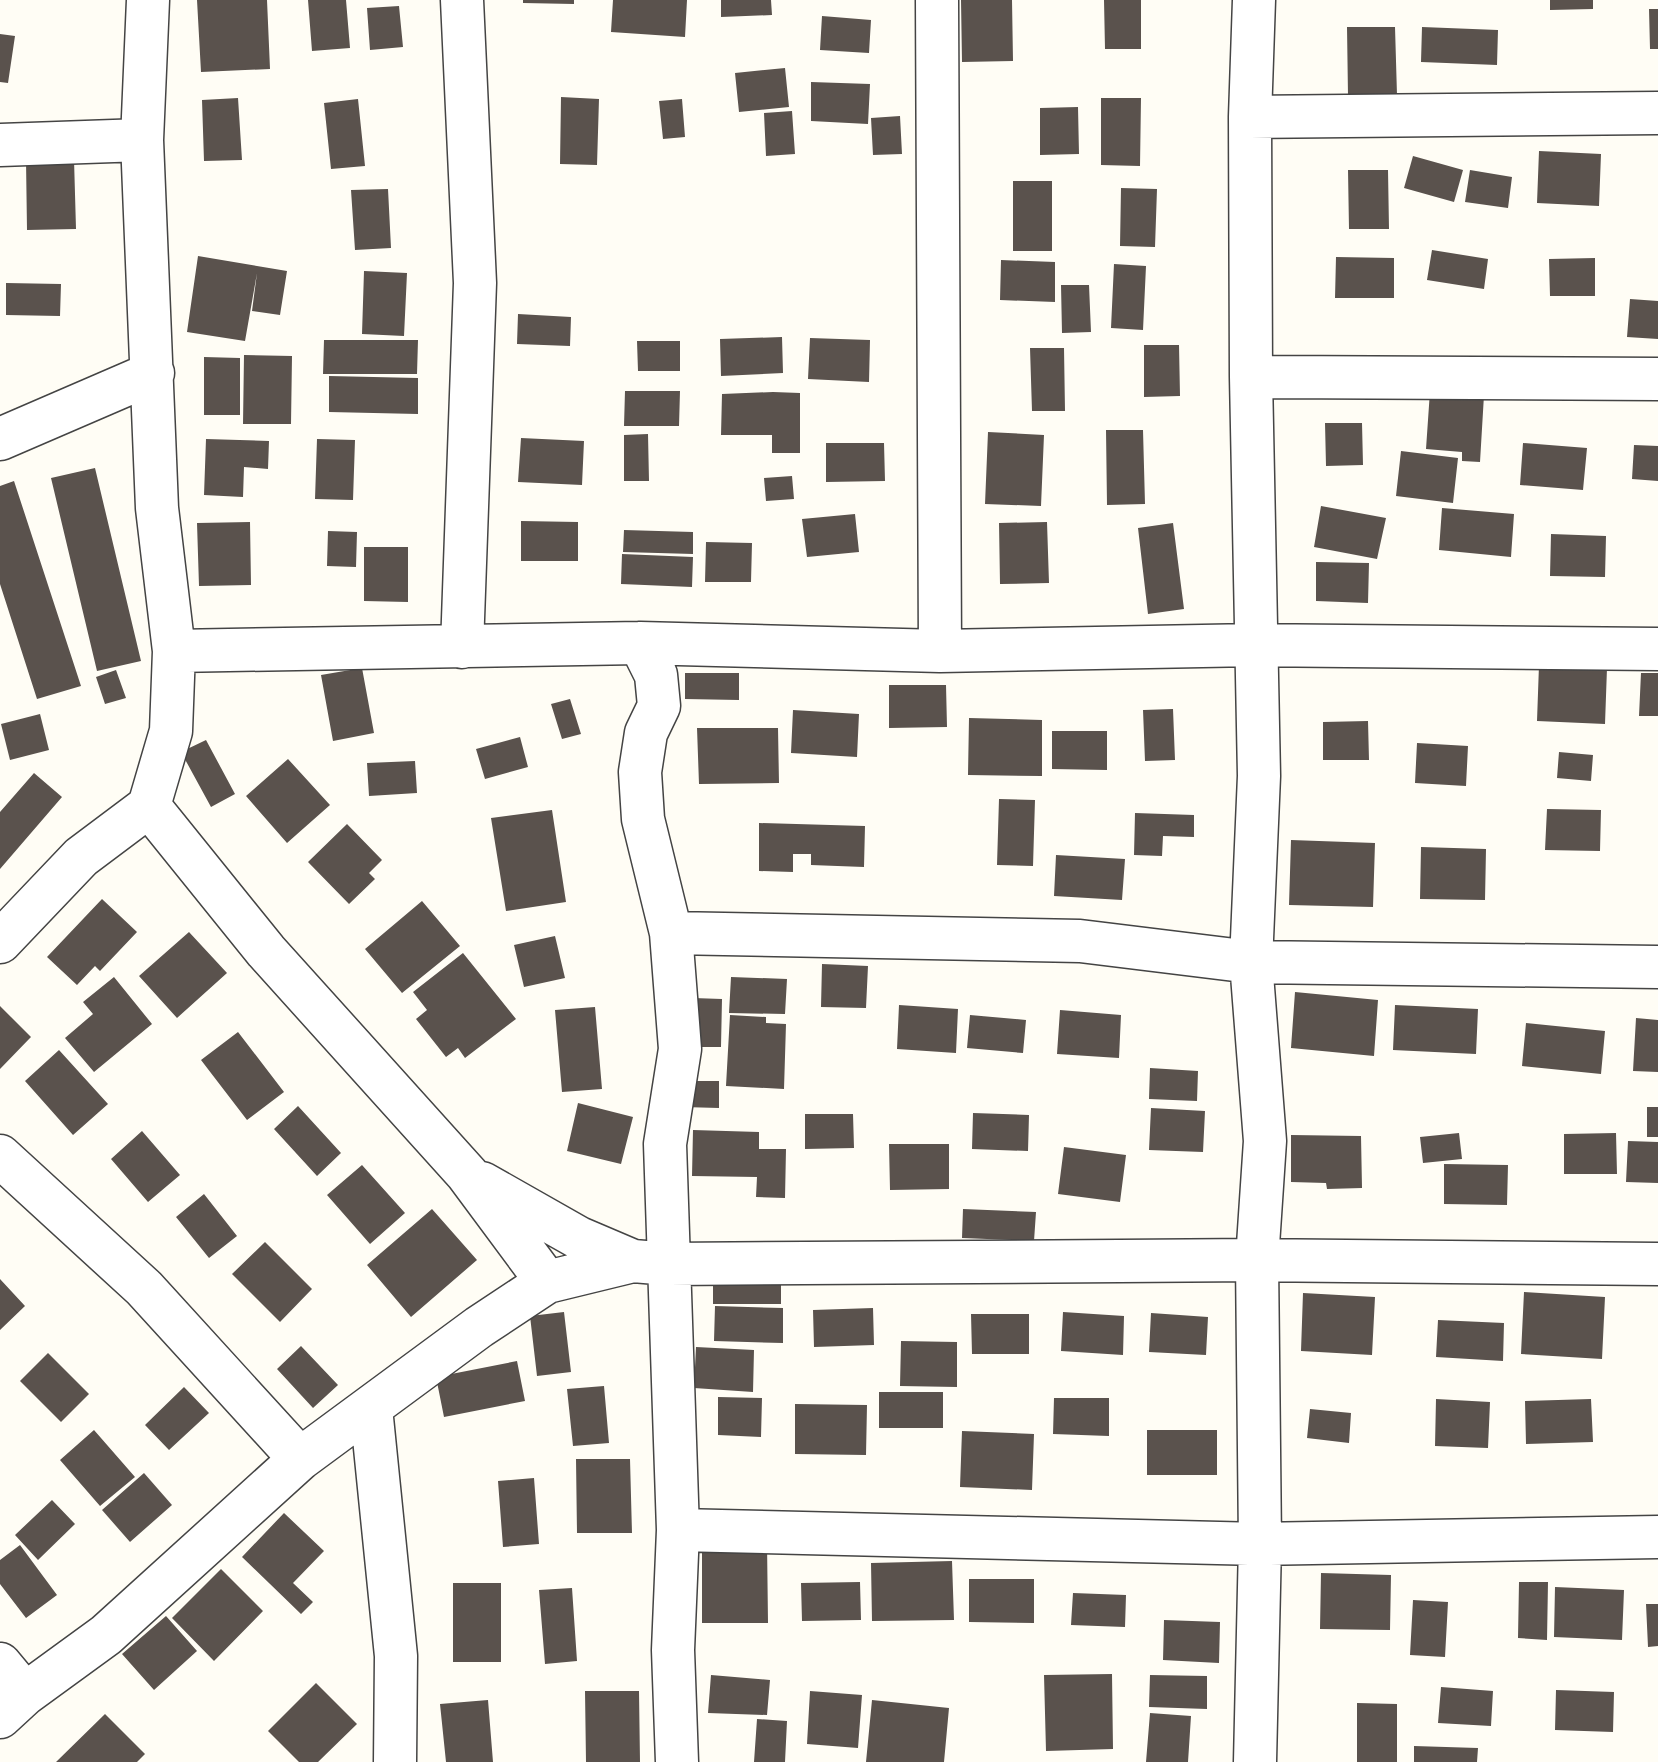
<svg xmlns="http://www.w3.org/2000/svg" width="1658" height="1762" font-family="'Libre Baskerville',serif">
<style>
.building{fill:#5a524d}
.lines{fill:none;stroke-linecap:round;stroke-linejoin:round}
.street-casing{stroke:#444;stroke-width:45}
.street{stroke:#fff;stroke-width:42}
</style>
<rect width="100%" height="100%" fill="#fffdf5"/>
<!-- building -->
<path class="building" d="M197,0H267L270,69L201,72Z
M308,0H346L350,48L312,51Z
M523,0H574V4L523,3Z
M613,0H687L685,37L611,32Z
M721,0H771L772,15L721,17Z
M961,0H1012L1013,61L962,62Z
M1104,0H1141V49H1105Z
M1550,0H1593V9L1550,10Z
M399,6L403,47L370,50L367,8Z
M1649,9H1658V49H1650Z
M822,16L871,20L869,53L820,50Z
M1347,27H1395L1397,95L1348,96Z
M1422,27L1498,30L1497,65L1421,62Z
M0,34L15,36L8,83L0,82Z
M785,68L789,107L739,112L735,73Z
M811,82L870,84L868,124L811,121Z
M561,97L599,99L597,165L560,164Z
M238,98L242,160L204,161L202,100Z
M1101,98H1141L1140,166L1101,165Z
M358,99L365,166L331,169L324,103Z
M682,99L685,137L663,139L659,101Z
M1078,107L1079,154L1040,155V108Z
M792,111L795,154L766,156L764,113Z
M900,116L902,154L873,155L871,118Z
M1539,151L1601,154L1599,206L1537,203Z
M1413,156L1463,170L1454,202L1404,188Z
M74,159L76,229L27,230L26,160Z
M1348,170H1388L1389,229H1349Z
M1470,170L1512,177L1508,208L1465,202Z
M1013,181H1052V251H1013Z
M1121,188L1157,189L1155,247L1120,246Z
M388,189L391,248L355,250L351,190Z
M1432,250L1488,259L1484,289L1427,280Z
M198,256L287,271L280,315L252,311L257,273L245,341L187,332Z
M1336,257L1394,258V298H1335Z
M1595,258V296H1550L1549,259Z
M1001,260L1055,262V302L1000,300Z
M1114,264L1146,266L1143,330L1111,328Z
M364,271L407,273L404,336L362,334Z
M6,283L61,284L60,316L6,315Z
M1061,285H1089L1091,332L1062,333Z
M1630,299L1658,301V339L1627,337Z
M518,314L571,317L570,346L517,344Z
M782,337L783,373L721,376L720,339Z
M810,338L870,340L869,382L808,379Z
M324,340H418L417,374H323Z
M637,341H680V371H638Z
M1144,345H1179L1180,396L1144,397Z
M1030,348H1064L1065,411H1032Z
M244,355L292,356L291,424H243Z
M204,357L240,358V415H204Z
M329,376L418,378V414L329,412Z
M625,391H680L679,426H624Z
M1430,391L1484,395L1480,462L1462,461V452L1426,449Z
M773,392L800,393V453H772V435H721L722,394Z
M1325,423H1362L1363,465L1326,466Z
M1106,430H1143L1145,504L1107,505Z
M988,432L1044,435L1041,506L985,504Z
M648,434L649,481H624V435Z
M521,438L584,441L582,485L518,482Z
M206,439L269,441L268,469L244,467L243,497L204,495Z
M317,439L355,440L353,500L315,499Z
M826,443H884L885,481L826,482Z
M1523,443L1587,448L1583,490L1520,485Z
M1634,445L1658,446V481L1632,479Z
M1401,451L1458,458L1453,503L1396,496Z
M95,468L141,661L97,671L51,478Z
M792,476L794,499L766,501L764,478Z
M14,481L81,686L37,699L0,584V486Z
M1321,506L1386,518L1377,559L1314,547Z
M1442,508L1514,514L1511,557L1439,550Z
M855,514L859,552L807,557L802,519Z
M521,521L578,522V561H521Z
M250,522L251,585L199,586L197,523Z
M1047,522L1049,583L1000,584L999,523Z
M1173,523L1184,609L1148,614L1138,528Z
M624,530L693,532V554L623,552Z
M328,531L357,532L356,567L327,566Z
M1551,534L1606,536L1605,577L1550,576Z
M706,542L752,543L751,582H705Z
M364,547H408V602L364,601Z
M622,554L693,557L692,587L621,584Z
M1316,562L1369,563L1368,603L1316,601Z
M1539,665L1607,668L1605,724L1537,721Z
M362,668L374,733L333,741L321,675Z
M116,670L126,698L105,704L96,677Z
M685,673H739V700L685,699Z
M1641,673H1658V716H1639Z
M889,685H946L947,727L889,728Z
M570,699L581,734L562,739L551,704Z
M1173,709L1175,760L1145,761L1143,710Z
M793,710L859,714L857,757L791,753Z
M40,714L49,750L10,760L1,724Z
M969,718L1042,720V776L968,775Z
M1368,721L1369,760H1323V722Z
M697,728H778L779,783L699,784Z
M1052,731H1107V770L1052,769Z
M520,737L528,767L485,779L476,749Z
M206,740L235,794L211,807L181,752Z
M1417,743L1468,746L1466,786L1415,783Z
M1559,752L1593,755L1591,781L1557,778Z
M288,759L330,805L287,843L246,796Z
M415,761L417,793L369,796L367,763Z
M34,773L62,797L0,869V812Z
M999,799L1035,800L1033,866L997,865Z
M1547,809L1601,810L1600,851L1545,850Z
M552,810L566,902L506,911L491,818Z
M1135,813L1194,815V837L1163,836L1162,856L1134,855Z
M759,823L865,826L864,867L811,865V854H793V872L759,871Z
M347,824L382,860L369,873L375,879L349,904L308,862Z
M1291,840L1375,843L1373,907L1289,905Z
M1421,847L1486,849L1485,900L1420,899Z
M1056,855L1125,859L1122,900L1054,896Z
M102,899L137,932L100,971L95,966L77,985L47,957Z
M422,901L460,946L402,993L365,949Z
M189,932L227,973L177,1018L139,976Z
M555,936L565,978L524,987L514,945Z
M463,953L516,1019L465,1058L458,1048L446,1057L416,1019L427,1010L413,992Z
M822,964L868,966L866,1008L821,1007Z
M114,977L152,1024L94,1072L65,1038L93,1014L83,1002Z
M731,977L787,979L785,1014L729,1013Z
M1295,992L1378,1000L1374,1056L1291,1048Z
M693,998L722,999L721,1047H692Z
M899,1005L958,1009L956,1053L897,1049Z
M1395,1005L1478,1009L1476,1054L1393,1050Z
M0,1006L31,1037L0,1069Z
M595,1007L602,1089L562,1092L555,1010Z
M1060,1010L1121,1015L1119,1058L1057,1054Z
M730,1015L766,1017V1023L786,1024L784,1089L726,1086Z
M970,1015L1026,1020L1023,1053L967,1048Z
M1636,1018L1658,1020V1072L1633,1071Z
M1526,1023L1605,1031L1601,1074L1522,1066Z
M238,1032L284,1092L247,1120L201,1060Z
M59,1050L108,1104L73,1135L25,1081Z
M1150,1068L1198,1071L1197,1101L1149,1099Z
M683,1081H719V1108L683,1107Z
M578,1103L633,1117L621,1164L567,1151Z
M298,1106L341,1153L317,1176L274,1129Z
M1647,1107H1658V1137H1647Z
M1151,1108L1205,1111L1203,1152L1149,1150Z
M973,1113L1029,1115L1028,1151L972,1149Z
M805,1114H853L854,1148L805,1149Z
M693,1130L759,1132V1149H786L785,1198L756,1197L757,1177L692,1176Z
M142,1131L180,1175L148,1202L111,1159Z
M1459,1133L1462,1159L1423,1163L1420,1137Z
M1616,1133L1617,1174H1564V1134Z
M1291,1135L1361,1136L1362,1188L1327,1189L1326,1183L1291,1182Z
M1628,1141L1658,1142V1183L1626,1182Z
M889,1144H949V1189L890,1190Z
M1064,1147L1126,1155L1120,1202L1058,1194Z
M1444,1164L1508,1165L1507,1205L1444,1204Z
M362,1165L405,1213L370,1244L327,1195Z
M204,1194L237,1236L209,1258L176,1217Z
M432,1209L477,1260L411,1317L367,1265Z
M963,1209L1036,1212L1034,1241L962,1238Z
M265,1242L312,1289L280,1322L232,1274Z
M713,1269L781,1270V1304H713Z
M0,1279L25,1306L0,1330Z
M1524,1292L1605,1297L1602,1359L1521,1354Z
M1303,1293L1375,1297L1372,1355L1301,1351Z
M715,1306L783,1308V1343L714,1341Z
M873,1308L874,1345L814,1347L813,1310Z
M564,1312L571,1372L537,1376L530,1316Z
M1063,1312L1124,1316L1123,1355L1061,1351Z
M1151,1313L1208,1317L1206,1355L1149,1352Z
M971,1314H1029V1354H972Z
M1438,1320L1504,1323L1503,1361L1436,1357Z
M901,1341L957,1342V1387L900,1386Z
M301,1346L338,1385L313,1408L277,1369Z
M696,1347L754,1350L753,1392L694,1388Z
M48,1353L89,1394L61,1422L20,1381Z
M517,1361L525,1401L444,1417L436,1377Z
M604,1386L609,1443L573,1446L567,1389Z
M184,1387L209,1413L169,1450L145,1425Z
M879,1392H943V1428H879Z
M718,1397L762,1398L761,1437L718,1435Z
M1054,1398H1109V1436L1053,1434Z
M1436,1399L1490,1402L1488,1448L1435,1446Z
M1591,1399L1593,1442L1526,1444L1525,1401Z
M795,1404L867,1405L866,1455L795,1454Z
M1310,1409L1351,1413L1349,1443L1307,1438Z
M94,1430L135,1477L100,1506L60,1460Z
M1147,1430H1217V1475H1147Z
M962,1431L1034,1434L1032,1490L960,1487Z
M576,1459H630L632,1533H577Z
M144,1473L172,1505L130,1542L102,1510Z
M534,1478L539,1544L503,1547L498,1481Z
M52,1500L75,1524L38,1560L15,1535Z
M284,1513L324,1551L293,1583L313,1602L301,1614L242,1557Z
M702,1542H767L768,1623H702Z
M20,1545L57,1595L26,1618L0,1584V1560Z
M952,1561L954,1620L872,1621L871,1563Z
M221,1569L263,1611L214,1661L172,1618Z
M1321,1573L1391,1575L1390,1630L1320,1629Z
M969,1579H1034V1623L969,1622Z
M860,1582L861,1620L802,1621L801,1583Z
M1519,1582H1548L1547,1640L1518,1638Z
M453,1583H501V1662H453Z
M1555,1587L1624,1590L1622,1640L1554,1637Z
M572,1588L577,1661L545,1664L539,1590Z
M1073,1593L1126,1595L1125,1627L1071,1625Z
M1413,1600L1448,1602L1445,1657L1410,1655Z
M1646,1604H1658V1646L1648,1647Z
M166,1616L197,1651L154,1690L122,1654Z
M1164,1620L1220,1622L1219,1663L1163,1660Z
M1112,1674L1113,1749L1046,1751L1044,1675Z
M711,1675L770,1680L767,1715L708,1713Z
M1150,1675L1207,1676V1709L1149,1707Z
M316,1683L357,1724L318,1762H299L268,1731Z
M1441,1687L1493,1691L1491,1726L1438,1723Z
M1556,1690L1614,1692L1613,1732L1555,1730Z
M585,1691H639L640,1762H586Z
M810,1691L862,1695L858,1748L807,1744Z
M488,1700L493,1762H446L440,1704Z
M872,1700L949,1708L944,1762H866Z
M1357,1703L1397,1704V1762H1357Z
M1150,1713L1191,1716L1188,1762H1146Z
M105,1714L145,1754L137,1762H56Z
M757,1719L787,1721L785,1762H754Z
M1414,1746L1478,1748L1477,1762H1414Z"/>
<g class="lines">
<!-- street casing -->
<g class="street-casing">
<path id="street" d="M462,0L475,283L462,647
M937,0L940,651
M1254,0L1250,117L1251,377L1259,776L1251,962L1265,1141L1257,1260L1260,1544L1255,1762
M1250,117L1658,113
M0,145L142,140
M1251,377L1658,379
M0,439L153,373
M640,643L656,675L659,706L646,733L640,772L643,819L671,933L680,1049L665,1144L678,1530L673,1650L677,1762
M174,651L640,643L940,651L1255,645L1658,649
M149,806L266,951L467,1174L547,1282
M671,933L1080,941L1251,962L1658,967
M0,942L81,857L149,806L171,731L174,651L157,508L142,140L148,0
M0,1156L144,1288L300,1459
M482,1183L579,1238L633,1261
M371,1408L396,1656L395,1762
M678,1530L1260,1544L1658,1537
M0,1664L25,1694
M0,1717L25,1694L106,1635L300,1459L479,1327L547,1282L633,1261L669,1264L1257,1260L1658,1264"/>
</g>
<!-- street -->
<use href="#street" class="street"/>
</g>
</svg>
